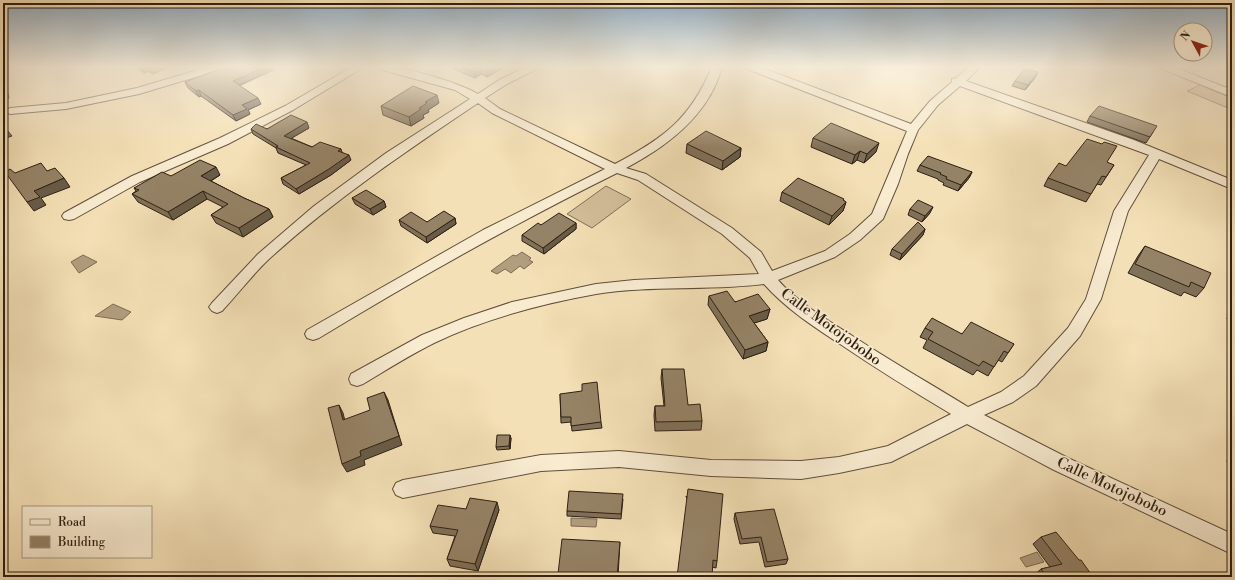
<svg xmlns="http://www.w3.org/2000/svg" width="1235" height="580" font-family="'Libre Bodoni',serif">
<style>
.green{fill:#d3bf9a;stroke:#816f56}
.water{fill:#b19e7e;stroke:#7d6b53}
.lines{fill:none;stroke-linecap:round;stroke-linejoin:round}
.street-casing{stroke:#604f3b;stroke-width:2}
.street{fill:#f8ebd0;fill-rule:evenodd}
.wall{fill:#807159;stroke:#2f1f12}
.shaded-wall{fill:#685c48;stroke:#2f1f12}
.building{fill:#958367;stroke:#2f1f12}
.labels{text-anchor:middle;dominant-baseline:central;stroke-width:3.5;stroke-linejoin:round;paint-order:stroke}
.street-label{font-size:15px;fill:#2f1f12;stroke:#f8ebd0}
</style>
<rect width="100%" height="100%" fill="#f4e0b6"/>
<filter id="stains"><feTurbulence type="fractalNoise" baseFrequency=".005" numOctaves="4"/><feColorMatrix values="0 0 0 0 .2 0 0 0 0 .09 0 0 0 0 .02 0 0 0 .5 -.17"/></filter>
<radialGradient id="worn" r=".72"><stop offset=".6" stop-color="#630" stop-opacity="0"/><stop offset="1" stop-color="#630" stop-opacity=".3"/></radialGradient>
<!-- green -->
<path class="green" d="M1200,85L1232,98V106L1228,108L1187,91Z
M606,186L631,199L592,228L567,214Z"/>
<!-- water -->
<path class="water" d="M522,252L531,258L529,260L533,262L524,269L520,266L511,273L505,269L497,274L491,271L513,255L516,256Z
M83,255L97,262L79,273L71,262Z
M113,304L131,312L122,320L95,316Z
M571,518L597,519L596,527L571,526Z
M1037,552L1044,562L1026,567L1020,558Z"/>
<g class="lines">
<!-- street casing -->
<g class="street-casing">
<path id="street" d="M208,67H223L222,69L139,94L66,109L10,114L4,111L10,108L66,103L137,88Z
M352,67H364L293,110L228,144L140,182L74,219L69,220L64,219L62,216L64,213L132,176L220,138L285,106Z
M378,67C401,65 457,82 478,94L499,80L526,67H538L537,69L507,84L485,98L500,109L615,164C664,138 690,119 712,67H722C709,115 668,146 626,168L646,174L732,228L761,252L772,271L825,251L850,234L872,214L907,131L747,69L746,67H760L911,124L930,101L952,82V79L956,78L969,67H980L966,81L1134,140L1232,180V189L1159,159L1128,211L1101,299L1080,336L1036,386L1013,402L984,415L1068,458L1232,534V554L1054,470L967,424L891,462L839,473L801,479L711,476L619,467L541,471L403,498L396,495L393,489L396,483L403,480L541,455L619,451L711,460L801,461L839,457L888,446L951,414C914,392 877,369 840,344C814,327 785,308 764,284C709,291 651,285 596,294C541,304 484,319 434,343C410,355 386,370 363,384L357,386L351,384L349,379L351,374L422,335L464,318L512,302L596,284L634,280L759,274L750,258L722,234L638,180L617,173C514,224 416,279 319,338L313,340L307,338L305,334L307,330L483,230L605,169L492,113L478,103C405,152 334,200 269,259C252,275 238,294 222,311L217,313L212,311L209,307L212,303L258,254L314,206L386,153L470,99L455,90L379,69ZM960,86L1149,155L1114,211L1086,299L1068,328L1024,376L1001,392L968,407C929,383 889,360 851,335C827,320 796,301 778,280L835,257L860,240L883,219L898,184L908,154L918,130L938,105Z
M1161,67H1174L1232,90V97L1162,69Z"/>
</g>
<!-- street -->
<use href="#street" class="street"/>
</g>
<!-- wall -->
<path class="wall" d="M136,67H167L164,68L165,69L152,74L149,71L144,73Z
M224,67H271L273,70L239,86L261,104L248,110L250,114L236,121L201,96L199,97L188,88L185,82L225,67Z
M454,67H501V69L487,77L481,74L475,78L454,69Z
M1038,72L1035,78L1025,90L1012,86L1015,81Z
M439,103L428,110L429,112L423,115L424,118L411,126L383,115L381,106Z
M1090,116L1153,132L1146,143L1087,122Z
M309,128L291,138L312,147L341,149L342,152L351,160L331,175L299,194L283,184L281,178L306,165L278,153L276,148L253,134L251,129Z
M813,138L876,152L864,163L857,160L852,164L811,147Z
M687,144L741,148L740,157L722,170L686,153Z
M1107,163L1114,165L1101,185L1097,184L1086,202L1044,186L1048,178L1066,166Z
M920,165L972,172L969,178L958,191L943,185L944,183L938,180V179L917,171Z
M220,175L211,181L244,198L269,209L273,217L243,237L216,223L211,215L223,207L207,199L173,220L138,202L132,194L136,191L134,188L171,176Z
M782,192L843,200L846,202L843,211L829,225L780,201Z
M352,198L384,201L386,207L373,215L355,204Z
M910,209L930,213L922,222L908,215Z
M455,218L456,224L427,243L401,226L399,220L427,222Z
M576,223V229L544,254L522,241V235L541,225Z
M925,229L923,235L900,260L890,255L892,249Z
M1145,246L1204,288L1196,297L1184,292L1181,296L1128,273L1138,256Z
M709,296L770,309L767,319L754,323L768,342L766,351L743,359L708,305Z
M1232,299V321L1227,319Z
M925,328L962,334L1014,344L1002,362L998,360L988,376L977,370L973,375L923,348L927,340L920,337Z
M662,369L688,405L702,421L701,430L655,431L654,415L655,406H664L661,378Z
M560,394L601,422L602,428L572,431L571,422L561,423Z
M1232,437V464L1227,462Z
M511,438L510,449L497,450L496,447Z
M686,496L717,561L716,568L712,567Z
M623,499L621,519L567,516V511Z
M466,509L499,510L478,571L450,566L447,559L455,536L433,533L430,526Z
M735,513L788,559L786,564L765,567L759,542L740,544L734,519Z
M1041,537L1079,560L1093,577H1034L1033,576L1041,569L1050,567L1033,544Z
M620,542L618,577H558V574Z"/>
<!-- shaded-wall -->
<path class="shaded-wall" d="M144,67H146L149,71L144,73L141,68Z
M155,67H167L164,68L165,69L152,74L150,69Z
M266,67H271L273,70L235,87L233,81Z
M495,67H501V69L487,77L486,71Z
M481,69V74L475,78L474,72Z
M1038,72L1035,78L1025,90L1028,85Z
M3,83L6,86L9,98L3,99Z
M199,90L201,96L199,97L196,91Z
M437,95L439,103L428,110L429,112L423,115L424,118L411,126L409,117L425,102Z
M258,98L261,104L248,110L250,114L236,121L233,115L242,105Z
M307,122L309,128L287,141L284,136Z
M7,130L12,136L3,139V131Z
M879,143L876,152L864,163L867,154Z
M741,148L740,157L722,170L723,161Z
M860,151L857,160L852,164L855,155Z
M349,155L351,160L331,175L299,194L296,189Z
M216,167L220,175L205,184L201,176Z
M972,172L969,178L958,191L961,185Z
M64,178L70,187L41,198L46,205L34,211L27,202L34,191Z
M203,191L207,199L173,220L168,212Z
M384,201L386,207L373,215L370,209Z
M846,202L843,211L829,225L832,216Z
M933,207L930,213L922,222L925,216Z
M269,209L273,217L243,237L239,228Z
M455,218L456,224L427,243L426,237Z
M576,223V229L544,254L543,248Z
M925,229L923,235L900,260L902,254Z
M770,309L767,319L748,325L749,316Z
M768,342L766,351L743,359L745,350Z
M384,392L388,400L402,445L364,460L365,465L347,472L342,464L360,451Z
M339,405L343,413L347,429L343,420Z
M510,435L511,438L510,449L509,446Z
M497,502L499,510L478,571L475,564Z"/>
<!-- building -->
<path class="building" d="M147,67H155L150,69Z
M226,67H266L233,81L258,98L242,105L247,109L233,115L199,90L196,91L185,82Z
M460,67H495L486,71L481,69L474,72Z
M1025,68L1038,72L1028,85L1015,81Z
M3,86L5,92H3Z
M413,86L437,95L425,102L427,103L419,108L421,109L409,117L381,106Z
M1099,106L1157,126L1150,137L1090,116Z
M291,115L307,122L284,136L312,147L320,142L341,149L338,151L349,155L329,169L296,189L281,178L310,163L276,147L278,146L251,129L256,124L267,129Z
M831,123L879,143L867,154L860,151L855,155L813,138Z
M3,125L7,130L3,131Z
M706,131L741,148L723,161L687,144Z
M1087,139L1102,144L1104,142L1117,146L1107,162L1114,165L1106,177L1102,176L1091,194L1048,178L1059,163L1066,166Z
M928,156L972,172L961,185L946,179L947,177L940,174L941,173L920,165Z
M200,160L216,167L201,176L244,198L269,209L239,228L211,215L228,204L203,191L168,212L132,194L139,190L134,188L162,172L171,176Z
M41,163L47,171L55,168L64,178L34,191L40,197L27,202L5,172L10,169L15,173Z
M798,178L844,199L843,200L846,202L832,216L782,192Z
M366,190L384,201L370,209L352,198Z
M918,200L933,207L925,216L910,209Z
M444,211L455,218L426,237L399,220L411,212L427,222Z
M559,213L576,223L543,248L522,235L538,223L541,225Z
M918,222L925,229L902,254L892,249Z
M1145,246L1211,273L1204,288L1191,282L1189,287L1135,264Z
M727,291L735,302L758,294L770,309L749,316L768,342L745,350L709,296Z
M932,318L962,334L971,322L1014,344L1008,353L1004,351L994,367L983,361L979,366L928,339L933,332L925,328Z
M662,369H684L688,405L700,404L702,421L656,422L655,406H665Z
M597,382L601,422L571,426V417H561L560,394L582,391V384Z
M384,392L399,436L360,451L361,456L342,464L328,408L339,405L343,420L370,410L367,398Z
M497,435H510L509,446L496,447Z
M688,489L723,494L717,561L713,560L712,577H677Z
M569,491L623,494L621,514L567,511Z
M470,498L497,502L475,564L447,559L458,530L430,526L438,505L466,509Z
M774,509L788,559L767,562L761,537L742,539L735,513Z
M1056,532L1079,560H1081L1093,577H1047L1041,569L1062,564L1041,537Z
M562,539L620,542L617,577H607L558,574Z"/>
<!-- sky -->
<linearGradient id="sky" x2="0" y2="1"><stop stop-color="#92abbe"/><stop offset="0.45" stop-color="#faf1de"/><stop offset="1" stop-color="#faf1de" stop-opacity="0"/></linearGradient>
<rect width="1235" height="148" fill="url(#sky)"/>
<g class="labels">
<!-- street labels -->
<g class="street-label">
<text transform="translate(831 327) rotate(36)">Calle Motojobobo</text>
<text transform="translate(1112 487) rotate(25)">Calle Motojobobo</text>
</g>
</g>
<!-- margin -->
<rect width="1235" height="580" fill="none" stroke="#f4e0b6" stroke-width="16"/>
<rect x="4" y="4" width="1227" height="572" fill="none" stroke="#2f1f12" stroke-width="2"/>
<rect x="8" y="8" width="1219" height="564" fill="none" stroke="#2f1f12"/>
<!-- legend -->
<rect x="22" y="506" width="130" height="52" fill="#f8ebd0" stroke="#a89984"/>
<rect x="30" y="519" width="20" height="6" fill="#f8ebd0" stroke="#a89984"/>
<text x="58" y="526" font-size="12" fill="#2f1f12">Road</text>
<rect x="30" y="536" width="20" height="12" fill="#958367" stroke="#a89984"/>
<text x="58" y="546" font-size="12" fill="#2f1f12">Building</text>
<!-- north arrow -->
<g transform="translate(1193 42) rotate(310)"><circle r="19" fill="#f8ebd0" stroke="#a89984"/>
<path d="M0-3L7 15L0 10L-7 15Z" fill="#8f2418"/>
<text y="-6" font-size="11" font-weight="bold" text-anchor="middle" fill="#2f1f12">N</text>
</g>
<rect width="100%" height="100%" filter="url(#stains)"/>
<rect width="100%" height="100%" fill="url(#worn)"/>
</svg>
